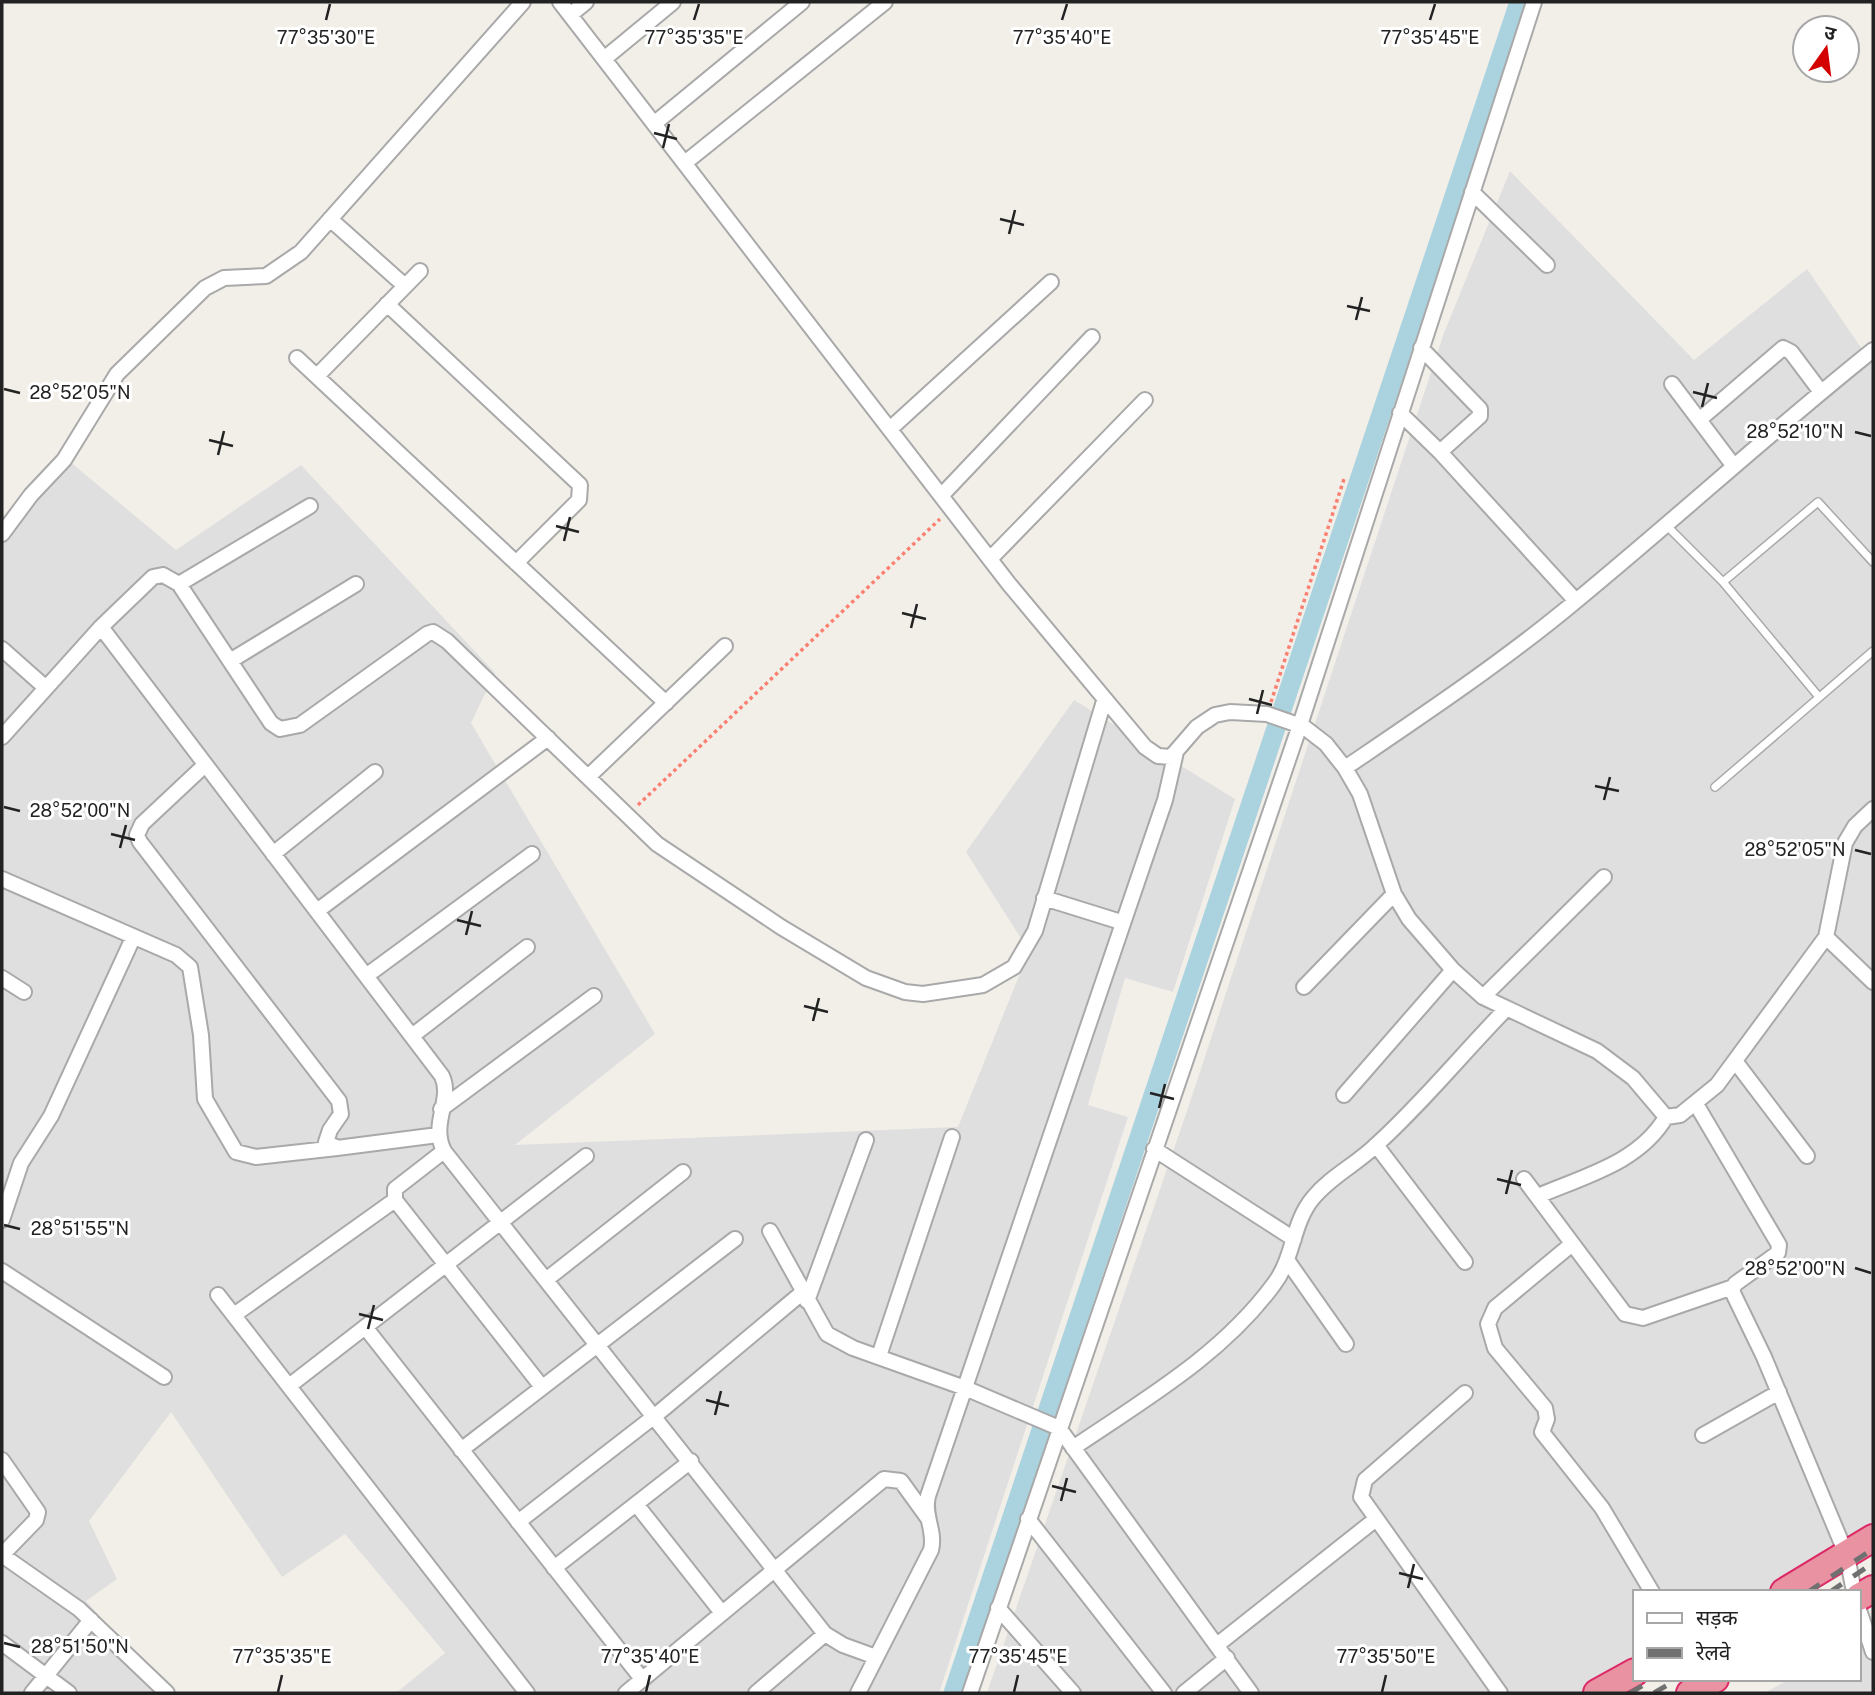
<svg xmlns="http://www.w3.org/2000/svg" width="1875" height="1695" font-family="'Public Sans','Noto Sans Devanagari',sans-serif">
<style>
.residential{fill:#e0dfdf}
.lines{fill:none;stroke-linecap:round;stroke-linejoin:round}
.canal{stroke:#aad3df;stroke-width:19}
.lane-casing{stroke:#a9a9a9;stroke-width:10}
.street-casing{stroke:#a9a9a9;stroke-width:18}
.highway-casing{stroke:#dc2a67;stroke-width:30}
.path{stroke:#fa8072;stroke-width:3.5;stroke-dasharray:3.5 3.5;stroke-linecap:butt}
.lane{stroke:#fff;stroke-width:7}
.street{stroke:#fff;stroke-width:14}
.highway{stroke:#e892a2;stroke-width:26}
.rail{stroke:#707070;stroke-width:5;stroke-dasharray:14 14;stroke-linecap:butt}
.ticks{fill:none;stroke:#222;stroke-width:2.5}
.ticks-label{font-size:18px;text-anchor:middle;fill:#222;stroke:#fff;stroke-width:6;stroke-linejoin:round;paint-order:stroke}
</style>
<rect width="100%" height="100%" fill="#f2efe9"/>
<!-- residential -->
<path class="residential" d="M1510,171L1694,360L1807,269L1862,349L1873,343V1536L1777,1592H1635V1668L1589,1693H987L1189,1105L1444,333Z
M69,461L176,550L301,465L495,673L471,723L655,1034L515,1145L958,1127L1029,951L966,852L1074,700L1235,799L1173,992L1125,978L1088,1105L1128,1117L939,1693H396L445,1653L345,1534L282,1577L171,1412L89,1521L117,1579L86,1601L169,1693H2V533Z
M1873,1631V1693H1765L1789,1679H1859V1639Z"/>
<g class="lines">
<!-- canal -->
<path class="canal" d="M953,1693L1519,2"/>
<!-- lane casing -->
<g class="lane-casing">
<path id="lane" d="M1665,524L1723,582L1819,697
M1723,582L1818,502L1873,562
M1715,787L1873,651"/>
</g>
<!-- street casing -->
<g class="street-casing">
<path id="street" d="M560,2L1009,584L1145,747L1158,756L1171,757L1197,727L1215,715L1230,712L1267,714L1304,727L1326,744L1345,768L1360,794L1394,894L1409,919L1453,970L1483,997L1597,1051L1633,1078L1666,1117L1680,1115L1717,1085L1826,937L1845,843L1855,826L1873,809
M570,15L586,2
M604,59L673,2
M655,123L802,2
M686,162L885,2
M1472,192L1547,265
M330,219L405,286
M387,304L580,485L579,500L516,563
M1421,348L1480,409V416L1440,452
M297,358L666,703
M317,376L420,271
M1672,384L1733,465
M1400,413L1440,452L1576,601
M1699,420L1783,348L1791,352L1821,392
M890,429L1051,282
M941,496L1092,337
M2,534L31,495L64,460L117,374L205,288L224,278L266,276L301,252L523,2
M990,559L1145,400
M179,584L310,506
M101,627L442,1076C453,1100 430,1123 444,1151L825,1634L843,1645L876,1657
M2,649L46,688
M230,661L356,584
M2,737L101,627L153,577L163,575L179,584L271,723L280,729L300,725L427,634L433,632L447,641L657,844L781,927L866,978L905,992L923,994L983,985L1014,967L1035,931L1104,701
M205,765L142,824L137,835L140,842L339,1101L341,1114L330,1130L326,1142L337,1148L438,1135
M1345,768C1420,717 1495,667 1565,610C1669,525 1768,434 1873,350
M588,777L725,646
M273,854L375,772
M2,879L176,955L190,967L201,1035L205,1099L236,1152L256,1157L337,1148
M1044,898L1121,922
M317,911L548,738
M1826,937L1873,982
M366,976L532,854
M2,978L24,992
M1304,987L1394,894
M1483,997L1604,877
M412,1036L527,947
M1735,1061L1807,1156
M1344,1095L1453,970
M1696,1104L1779,1245L1778,1253L1735,1284L1732,1291L1764,1357L1847,1556L1854,1592
M441,1109L594,996
M1376,1145L1465,1262
M1154,1149L1294,1239
M444,1151L395,1189V1200L542,1387
M1524,1179L1625,1314L1643,1318L1733,1287
M1538,1196C1584,1176 1639,1163 1666,1117
M2,1220L21,1163L51,1116L133,938
M770,1231L827,1334L853,1348L965,1388L1059,1428L1251,1693
M1572,1244L1495,1308L1488,1324L1495,1348L1545,1408L1547,1419L1542,1432L1545,1436L1602,1508L1652,1592
M1287,1260L1346,1344
M2,1271L164,1377
M547,1279L683,1172
M218,1295L527,1693
M807,1301L866,1140
M234,1315L395,1200
M365,1327L642,1679
M879,1356L952,1137
M289,1386L586,1156
M1465,1393L1365,1480L1361,1497L1500,1693
M1703,1435L1779,1392
M1073,1448C1145,1399 1222,1355 1274,1284C1294,1258 1292,1223 1313,1198C1330,1177 1355,1165 1374,1147C1421,1105 1462,1054 1506,1009
M461,1450L735,1239
M2,1460L38,1512L36,1520L2,1555
M636,1504L722,1613
M1028,1519L1164,1693
M518,1522L656,1415L803,1292
M2,1555L79,1609L167,1693
M554,1568L691,1461
M998,1608L1073,1693
M1859,1610L1873,1652
M2,1643L69,1693
M1217,1645L1376,1519
M32,1693L91,1620
M626,1693L884,1479L901,1481L927,1517
M756,1693L825,1634
M858,1693L931,1550C936,1531 923,1516 928,1496L1165,800L1176,752
M970,1693L1300,725L1534,2
M1184,1693L1227,1658"/>
</g>
<!-- highway casing -->
<g class="highway-casing">
<path id="highway" d="M1784,1592L1873,1538
M1859,1597L1873,1589
M1597,1693L1635,1672
M1690,1693L1715,1679"/>
</g>
<!-- path -->
<path class="path" d="M1271,702L1345,476
M638,805L940,519"/>
<!-- lane -->
<use href="#lane" class="lane"/>
<!-- street -->
<use href="#street" class="street"/>
<!-- highway -->
<use href="#highway" class="highway"/>
<!-- rail -->
<path class="rail" d="M1808,1592L1873,1549
M1830,1592L1873,1563
M1630,1693L1654,1679
M1654,1693L1678,1679"/>
</g>
<!-- ticks -->
<path class="ticks" d="M326,20L330,4M694,20L699,4M1062,20L1067,4M1430,20L1435,4M654,133L677,139M663,148L669,124M1000,219L1024,225M1009,234L1015,210M1347,306L1370,311M1356,320L1362,297M4,389L20,393M1693,392L1717,398M1702,407L1708,383M1855,432L1871,436M209,440L233,446M218,455L224,431M556,526L579,532M564,541L570,517M902,613L926,619M911,628L917,604M1249,699L1272,705M1257,714L1263,690M1595,786L1619,791M1604,800L1610,777M4,807L20,811M111,834L135,840M120,848L126,825M1855,850L1871,854M457,920L481,926M466,935L472,911M804,1006L828,1012M813,1021L819,998M1150,1093L1174,1099M1159,1108L1165,1084M1497,1179L1521,1185M1506,1194L1512,1170M4,1225L20,1229M1855,1268L1871,1273M359,1314L383,1320M368,1329L374,1305M706,1400L729,1406M715,1415L721,1391M1052,1486L1076,1492M1061,1501L1067,1478M1399,1573L1423,1579M1408,1588L1414,1564M4,1643L20,1647M278,1692L282,1675M646,1692L650,1675M1014,1692L1018,1675M1382,1692L1386,1675"/>
<g class="ticks-label">
<text x="326" y="44">77°35'30"E</text>
<text x="694" y="44">77°35'35"E</text>
<text x="1062" y="44">77°35'40"E</text>
<text x="1430" y="44">77°35'45"E</text>
<text x="80" y="399">28°52'05"N</text>
<text x="1795" y="438">28°52'10"N</text>
<text x="80" y="817">28°52'00"N</text>
<text x="1795" y="856">28°52'05"N</text>
<text x="80" y="1235">28°51'55"N</text>
<text x="1795" y="1275">28°52'00"N</text>
<text x="80" y="1653">28°51'50"N</text>
<text x="282" y="1663">77°35'35"E</text>
<text x="650" y="1663">77°35'40"E</text>
<text x="1018" y="1663">77°35'45"E</text>
<text x="1386" y="1663">77°35'50"E</text>
</g>
<!-- border -->
<rect width="1875" height="1695" fill="none" stroke="#222222" stroke-width="7"/>
<!-- legend -->
<rect x="1633" y="1590" width="228" height="91" fill="#ffffff" stroke="#a7a7a7" stroke-width="2"/>
<rect x="1647" y="1613" width="35" height="10" fill="#ffffff" stroke="#a7a7a7" stroke-width="2"/>
<text x="1696" y="1625" font-size="21" fill="#222222">सड़क</text>
<rect x="1647" y="1648" width="35" height="10" fill="#707070" stroke="#a7a7a7" stroke-width="2"/>
<text x="1696" y="1660" font-size="21" fill="#222222">रेलवे</text>
<!-- north arrow -->
<g transform="translate(1826 49) rotate(14)"><circle r="33" fill="#ffffff" stroke="#a7a7a7" stroke-width="2"/>
<path d="M0-5L12 26L0 18L-12 26Z" fill="#d40000"/>
<text y="-10" font-size="19" font-weight="bold" text-anchor="middle" fill="#222222">उ</text>
</g>
</svg>
